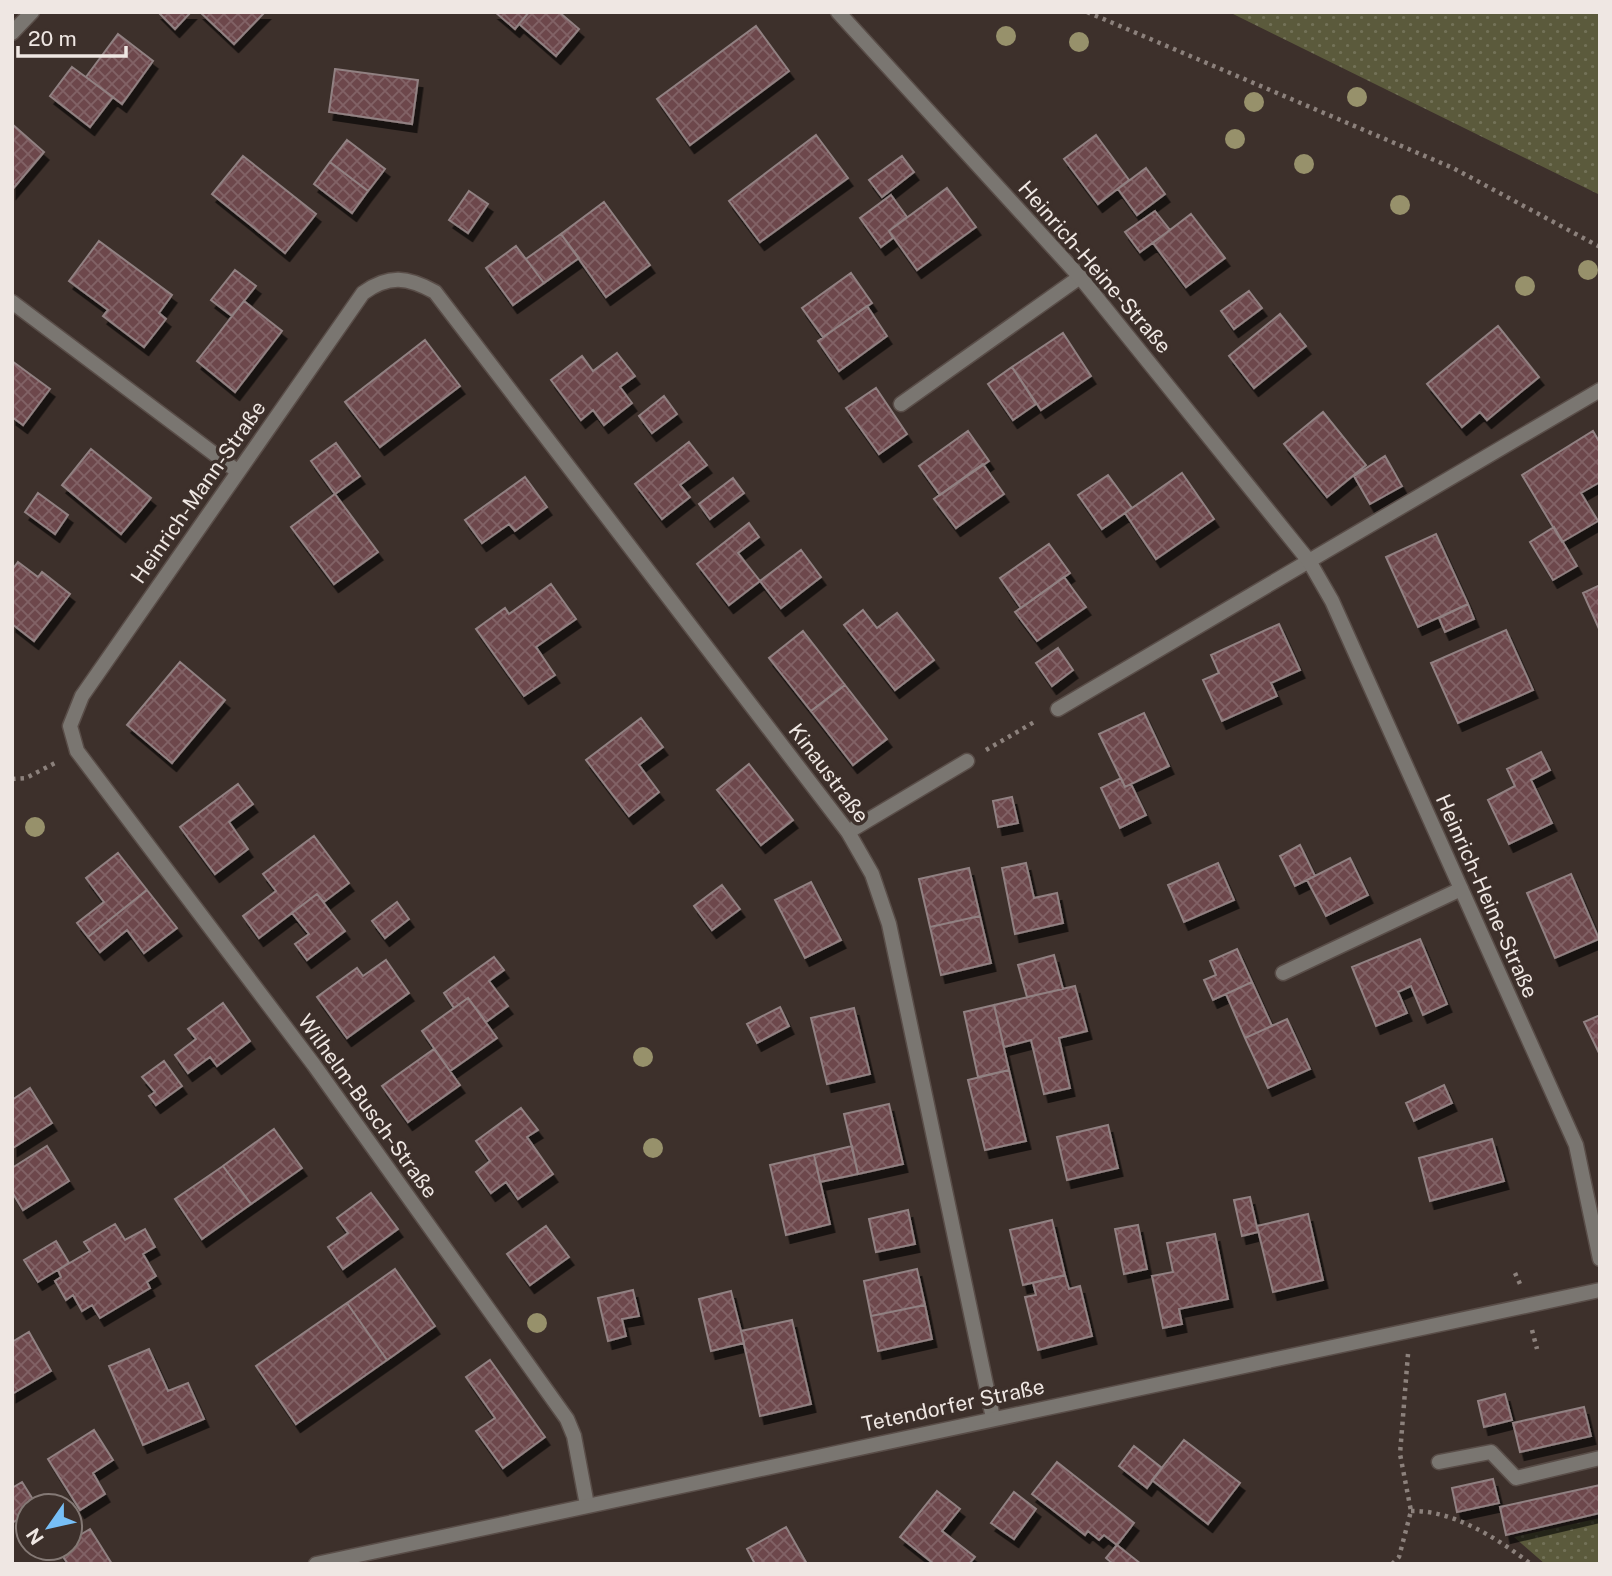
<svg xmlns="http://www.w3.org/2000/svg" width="1612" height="1576" font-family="'Public Sans',sans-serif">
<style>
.green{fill:url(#green-dots)}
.building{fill:url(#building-cross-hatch);stroke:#918182;stroke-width:2;filter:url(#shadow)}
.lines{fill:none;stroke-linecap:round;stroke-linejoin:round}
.service-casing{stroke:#594d48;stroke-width:17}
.minor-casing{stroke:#594d48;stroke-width:17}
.tertiary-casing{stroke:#594d48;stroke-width:17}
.path{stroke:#8c817c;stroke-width:4.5;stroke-dasharray:3.5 5;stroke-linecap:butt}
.service{stroke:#7a7671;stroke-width:14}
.minor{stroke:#7a7671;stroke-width:14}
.tertiary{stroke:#7a7671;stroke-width:14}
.tree{fill:#97916b}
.labels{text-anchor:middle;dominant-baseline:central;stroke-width:7;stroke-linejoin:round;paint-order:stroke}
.street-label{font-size:21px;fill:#efe7e3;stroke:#3d302b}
</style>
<defs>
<pattern id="green-dots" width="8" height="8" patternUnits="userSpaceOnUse" patternTransform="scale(1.75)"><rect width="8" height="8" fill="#5b5a3c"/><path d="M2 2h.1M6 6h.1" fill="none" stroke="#737258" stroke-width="1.8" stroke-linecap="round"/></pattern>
<pattern id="building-cross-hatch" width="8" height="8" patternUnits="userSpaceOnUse" patternTransform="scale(1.75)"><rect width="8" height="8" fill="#6d474c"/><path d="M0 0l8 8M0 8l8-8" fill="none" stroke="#826266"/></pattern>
<filter id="shadow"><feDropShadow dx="4.5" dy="8" stdDeviation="0" flood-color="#0009"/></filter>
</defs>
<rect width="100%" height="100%" fill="#3d302b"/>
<!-- green -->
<path class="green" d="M1229,12H1600V195Z
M1600,1518V1564H1545L1514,1537Z"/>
<!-- building -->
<path class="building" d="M158,12H191L175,29Z
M200,12H265L234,44Z
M495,12H529L515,29Z
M529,12H559L579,29L556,56L519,24Z
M756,26L789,71L690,145L657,99Z
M118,34L153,61L122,104L86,77Z
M72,67L113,97L90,127L50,96Z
M335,69L418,80L412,124L329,112Z
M12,124L44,152L12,190Z
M816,135L848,178L760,242L729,201Z
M1096,135L1129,180L1098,204L1064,159Z
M347,140L385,169L368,191L330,162Z
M243,156L316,214L285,253L212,194Z
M902,156L914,172L882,197L869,180Z
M330,162L368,191L352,213L314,184Z
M1146,168L1165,194L1137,215L1118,189Z
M947,188L976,227L917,270L889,231Z
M469,191L488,204L468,233L449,220Z
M891,195L907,217L889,231L893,238L881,247L860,218Z
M604,202L650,265L606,297L561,234Z
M1155,211L1170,230L1140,252L1125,232Z
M1191,214L1225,258L1186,287L1153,243Z
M561,234L579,258L544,283L526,259Z
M99,241L172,295L159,313L166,319L144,347L103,316L108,310L69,281Z
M516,246L544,283L513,305L486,268Z
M235,270L256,286L232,316L211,300Z
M851,273L872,303L823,337L802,308Z
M1249,291L1262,308L1234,329L1221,311Z
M244,301L282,331L235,392L197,361Z
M867,306L887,336L839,371L818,341Z
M1280,314L1306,346L1254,388L1229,356Z
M1498,326L1539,377L1487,420L1480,412L1462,427L1427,384Z
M1063,333L1091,376L1041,410L1012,367Z
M425,340L460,386L380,447L345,402Z
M617,353L635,376L620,387L632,403L604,425L593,410L581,420L551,380L582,356L593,371Z
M12,361L50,389L23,425L12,417Z
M1012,367L1036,404L1013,420L988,384Z
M876,388L907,434L879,454L846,408Z
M664,396L677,414L652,433L639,416Z
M1323,412L1366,465L1327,497L1284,444Z
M968,431L989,461L940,495L919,466Z
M1593,431L1600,443V482L1581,493L1598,521L1562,542L1522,475Z
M689,442L707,465L680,485L690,497L662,519L635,484Z
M336,443L360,476L335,494L311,461Z
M91,449L151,498L121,534L62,485Z
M1385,456L1402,486L1370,504L1354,476Z
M983,464L1004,494L956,528L934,499Z
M1182,473L1214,519L1156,559L1125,513Z
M1108,475L1132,508L1102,529L1078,495Z
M525,477L547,507L515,531L509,524L482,543L465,520Z
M733,478L744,493L710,519L699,504Z
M38,493L68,515L55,534L25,512Z
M335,494L378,552L334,584L291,527Z
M749,523L759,537L738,553L760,581L729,605L697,564Z
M1554,527L1577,566L1553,580L1530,542Z
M1436,534L1468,604L1418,627L1386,557Z
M1049,544L1070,573L1021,608L1000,578Z
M801,550L821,577L781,608L760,581Z
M18,562L38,577L42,572L70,594L34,641L12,624V570Z
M1064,577L1086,607L1037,641L1015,612Z
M551,584L576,619L536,647L555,675L524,696L476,629L505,608L509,614Z
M1600,585V631L1583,593Z
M1468,604L1474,619L1445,632L1439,618Z
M863,610L877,628L897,613L934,660L895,690L844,625Z
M1279,624L1300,670L1271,683L1277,696L1222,721L1203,680L1219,673L1211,655Z
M1506,630L1533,690L1458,723L1431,663Z
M803,631L845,685L811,711L769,658Z
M1058,648L1073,670L1052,686L1036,663Z
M180,662L225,700L172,763L127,725Z
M845,685L887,739L853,765L811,711Z
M1144,713L1169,766L1125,787L1099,734Z
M641,718L663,747L639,765L659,792L629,816L586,760Z
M1541,752L1550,770L1531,780L1552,823L1509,844L1488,800L1515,786L1507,769Z
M749,764L793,820L761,845L717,790Z
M1121,778L1125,787L1131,784L1146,815L1120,828L1101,788Z
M238,784L253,804L229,822L248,849L215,874L180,827Z
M1012,797L1018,823L998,827L993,801Z
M314,836L349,883L324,902L317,894L259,938L243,916L276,891L263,874Z
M1300,845L1315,876L1295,886L1280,856Z
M118,853L147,890L88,937L77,923L104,902L86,878Z
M1350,858L1368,895L1326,916L1307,880Z
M1026,863L1034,898L1057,893L1063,923L1015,934L1002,868Z
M1218,863L1234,900L1184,922L1168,885Z
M969,868L980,916L930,927L919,879Z
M1571,874L1599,939L1555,958L1527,893Z
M811,882L841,940L805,958L775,900Z
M722,885L740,909L712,930L694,906Z
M147,890L177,928L144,953L127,930L100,952L88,937Z
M317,894L345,931L307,960L295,944L309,934L292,913Z
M397,902L409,919L385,938L372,921Z
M980,916L991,963L941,975L930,927Z
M1420,939L1447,1004L1423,1015L1411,986L1398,992L1407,1013L1376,1026L1352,967Z
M1237,949L1252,982L1213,1000L1204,980L1216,975L1210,961Z
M1054,955L1063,989L1027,997L1018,965Z
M494,957L504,970L489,981L508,1006L486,1022L468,998L454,1008L444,993Z
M386,960L409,993L347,1038L317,997L357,968L363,976Z
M1252,982L1272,1026L1245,1038L1226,994Z
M1075,986L1087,1031L1059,1038L1070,1088L1044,1094L1031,1040L1004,1047L994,1005Z
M468,998L497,1038L450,1071L422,1031Z
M223,1003L250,1041L217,1066L210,1057L188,1073L175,1055L196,1039L188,1029Z
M994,1005L1009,1070L978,1077L964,1012Z
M780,1007L789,1026L757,1043L747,1024Z
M854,1008L870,1074L827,1084L811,1018Z
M1600,1015V1055L1584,1022Z
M1287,1019L1310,1069L1268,1088L1245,1038Z
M434,1049L460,1085L408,1122L382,1086Z
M164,1061L182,1086L156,1105L149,1096L155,1092L142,1077Z
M1009,1070L1026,1141L985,1150L968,1080Z
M1444,1085L1452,1103L1414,1121L1406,1103Z
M30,1088L52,1123L13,1148L12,1100Z
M889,1104L903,1164L858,1174L844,1114Z
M521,1108L538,1130L527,1137L553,1174L518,1199L506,1182L491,1193L476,1172L490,1161L476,1141Z
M1108,1125L1118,1168L1067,1180L1057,1137Z
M274,1129L302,1168L251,1204L223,1166Z
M1492,1139L1504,1181L1430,1201L1419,1158Z
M47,1146L69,1181L23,1210L12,1192V1168Z
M852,1146L858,1174L820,1182L814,1155Z
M814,1155L830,1224L786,1235L770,1165Z
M223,1166L251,1204L202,1239L175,1199Z
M371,1193L398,1229L343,1269L328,1247L348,1233L337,1218Z
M1250,1197L1258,1232L1242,1236L1234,1200Z
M908,1210L915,1244L876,1252L869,1219Z
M1308,1214L1323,1280L1273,1292L1257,1226Z
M1052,1220L1065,1275L1023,1285L1010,1230Z
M115,1224L125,1240L145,1229L155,1247L143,1254L156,1276L147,1282L150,1288L100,1318L92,1305L82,1311L73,1295L66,1300L55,1281L61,1277L58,1270L90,1251L84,1242Z
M1138,1225L1147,1269L1124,1274L1115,1229Z
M546,1226L569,1257L530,1285L507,1254Z
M1215,1234L1228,1299L1179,1309L1182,1324L1163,1328L1152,1276L1173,1272L1167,1243Z
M56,1241L69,1263L38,1282L24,1260Z
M395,1269L435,1326L387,1360L347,1303Z
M917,1269L925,1305L871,1316L864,1281Z
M1065,1275L1069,1289L1080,1286L1092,1336L1038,1350L1025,1297L1036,1295L1033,1283Z
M633,1290L639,1316L622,1319L626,1336L608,1341L598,1298Z
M731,1291L744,1343L711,1351L699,1299Z
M347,1303L387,1360L296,1424L256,1366Z
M925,1305L932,1339L878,1351L871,1316Z
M792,1320L811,1404L760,1416L741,1331Z
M29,1332L51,1371L12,1394V1342Z
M149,1349L168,1391L188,1383L204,1419L143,1445L109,1366Z
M490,1360L545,1437L503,1468L476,1431L495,1418L466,1377Z
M1505,1394L1512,1420L1484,1427L1478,1401Z
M1584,1407L1591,1436L1520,1452L1513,1423Z
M94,1430L113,1460L93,1473L105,1494L80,1510L48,1459Z
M1184,1440L1240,1483L1208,1524L1152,1480Z
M1134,1446L1162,1468L1147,1488L1119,1466Z
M1057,1462L1134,1523L1117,1545L1104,1535L1099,1540L1088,1531L1085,1535L1032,1494Z
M1493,1479L1499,1503L1457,1512L1452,1488Z
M22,1482L37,1506H28V1513L12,1523V1488Z
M1600,1485V1513L1506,1535L1500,1507Z
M937,1491L960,1509L942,1531L975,1557L969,1564H934L900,1537Z
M1014,1492L1036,1509L1014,1539L991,1523Z
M786,1527L807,1564H755L747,1549Z
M90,1529L112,1564H68L58,1549L70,1548V1541Z
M1117,1545L1141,1564H1113L1106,1558Z"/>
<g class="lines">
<!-- service casing -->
<g class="service-casing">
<path id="service" d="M901,404L1080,277
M1058,709L1309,561
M848,832L967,761
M1283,973L1461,889
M1439,1462L1491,1452L1516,1478L1600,1458"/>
</g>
<!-- minor casing -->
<g class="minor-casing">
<path id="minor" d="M838,12L1080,277L1309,561L1332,601L1576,1145L1600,1259
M12,33L32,12
M12,302L237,471
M1309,561L1600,390
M587,1505L574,1436L567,1419L314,1065L77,751L70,726L82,696L363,293C389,274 408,277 435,292L848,832L872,874L889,924L993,1418"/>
</g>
<!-- tertiary casing -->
<g class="tertiary-casing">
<path id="tertiary" d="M316,1564L1600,1290"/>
</g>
<!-- path -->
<path class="path" d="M1087,12L1453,168L1600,247
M986,750L1036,721
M12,779L26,778L55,763
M1515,1273L1520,1284
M1532,1330L1537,1349
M1411,1511C1454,1510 1498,1539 1531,1564
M1392,1564L1399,1557L1411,1511L1400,1454L1408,1354"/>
<!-- service -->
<use href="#service" class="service"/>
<!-- minor -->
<use href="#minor" class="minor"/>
<!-- tertiary -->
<use href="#tertiary" class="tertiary"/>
</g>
<!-- trees -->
<g class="tree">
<circle cx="1006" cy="36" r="10"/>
<circle cx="1079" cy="42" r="10"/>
<circle cx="1357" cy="97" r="10"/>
<circle cx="1254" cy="102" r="10"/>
<circle cx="1235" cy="139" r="10"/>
<circle cx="1304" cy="164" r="10"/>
<circle cx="1400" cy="205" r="10"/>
<circle cx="1588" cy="270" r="10"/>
<circle cx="1525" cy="286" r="10"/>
<circle cx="35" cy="827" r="10"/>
<circle cx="643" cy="1057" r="10"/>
<circle cx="653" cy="1148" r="10"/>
<circle cx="537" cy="1323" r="10"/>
</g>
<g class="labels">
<!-- street labels -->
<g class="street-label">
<text transform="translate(1095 267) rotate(49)">Heinrich-Heine-Straße</text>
<text transform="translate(198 492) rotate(-55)">Heinrich-Mann-Straße</text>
<text transform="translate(829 773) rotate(53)">Kinaustraße</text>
<text transform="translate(1487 896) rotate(66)">Heinrich-Heine-Straße</text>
<text transform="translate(368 1106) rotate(54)">Wilhelm-Busch-Straße</text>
<text transform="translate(953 1405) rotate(-12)">Tetendorfer Straße</text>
</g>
</g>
<!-- border -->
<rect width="1612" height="1576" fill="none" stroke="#efe7e3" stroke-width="28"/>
<!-- north arrow -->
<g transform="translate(49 1527) rotate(236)"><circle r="33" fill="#3d302b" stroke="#847975" stroke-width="2"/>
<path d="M0-5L12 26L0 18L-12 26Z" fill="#77bff7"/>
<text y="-10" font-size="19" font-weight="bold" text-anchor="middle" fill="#efe7e3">N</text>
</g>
<!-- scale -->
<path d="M18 46v10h108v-10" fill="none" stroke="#efe7e3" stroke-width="3.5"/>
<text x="28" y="46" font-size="21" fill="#efe7e3" stroke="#3d302b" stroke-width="5" paint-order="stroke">20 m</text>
</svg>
